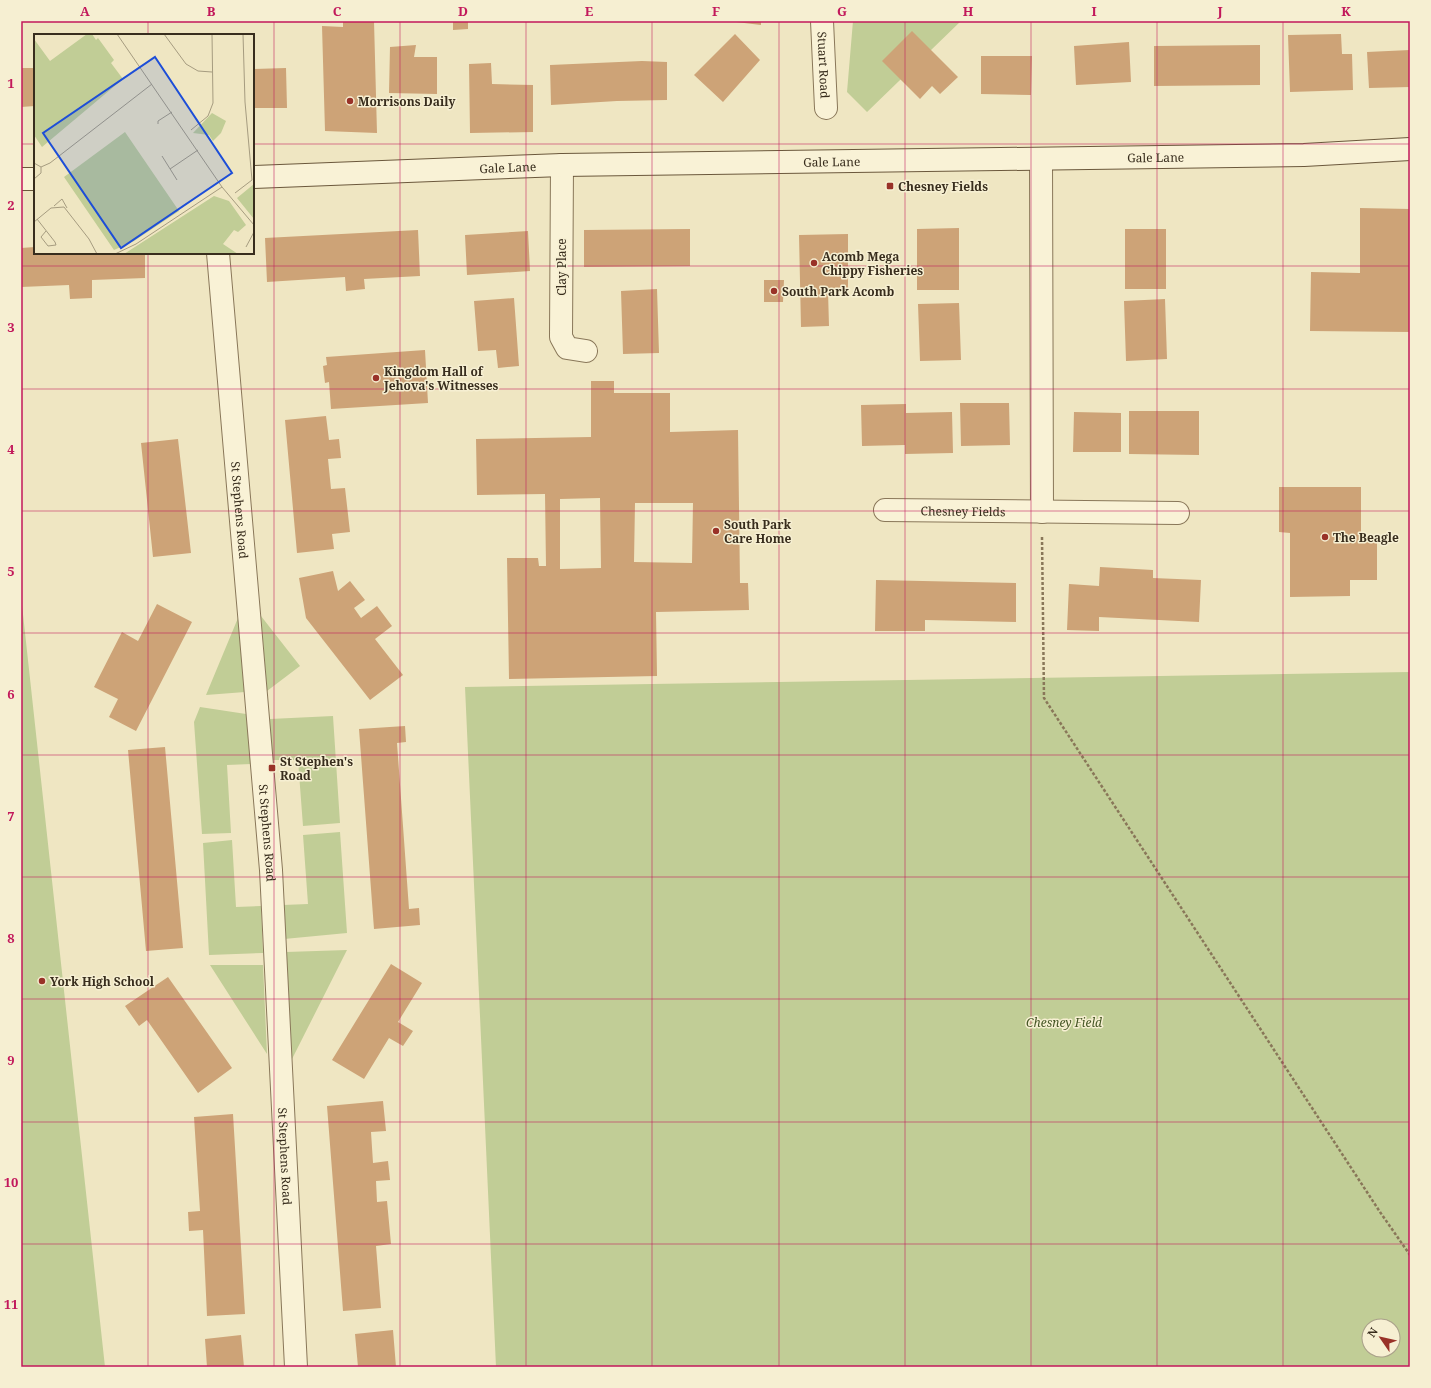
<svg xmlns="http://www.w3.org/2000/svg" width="1431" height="1388" font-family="'Noto Serif',serif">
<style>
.green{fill:#c1cd96;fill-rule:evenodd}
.building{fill:#cda377;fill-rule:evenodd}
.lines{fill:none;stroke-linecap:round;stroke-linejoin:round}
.street-casing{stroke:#897759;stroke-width:24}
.secondary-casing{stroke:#6b583c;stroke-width:24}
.path{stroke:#897759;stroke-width:2.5;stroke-dasharray:3 2;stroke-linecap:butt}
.street{stroke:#f9f2d6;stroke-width:22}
.secondary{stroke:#f9f2d6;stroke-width:22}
.grid{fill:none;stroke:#c2185b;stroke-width:1;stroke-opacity:0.55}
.poi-dot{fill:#993228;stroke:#f6efd2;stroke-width:1.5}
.labels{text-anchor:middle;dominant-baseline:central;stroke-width:3;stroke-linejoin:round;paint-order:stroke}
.street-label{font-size:12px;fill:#382d1d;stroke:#f6efd2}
.poi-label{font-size:12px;font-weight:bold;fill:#382d1d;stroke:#f6efd2;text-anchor:start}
.park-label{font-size:12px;font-style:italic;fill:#445524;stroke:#f6efd2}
.inset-road{fill:none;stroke:#a69c80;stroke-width:1}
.view{fill:#1d4ed8;fill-opacity:0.15;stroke:#1d4ed8;stroke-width:2}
.inset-edge{fill:none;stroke:#382d1d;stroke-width:2}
.neatline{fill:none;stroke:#c2185b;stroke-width:1.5}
.grid-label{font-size:13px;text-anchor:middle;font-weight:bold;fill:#c2185b}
</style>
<rect width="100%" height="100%" fill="#efe6c2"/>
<!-- green -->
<path class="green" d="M853,21H961L867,112L847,92Z
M21,596L105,1367H21Z
M261,616L300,666L267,691Z
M238,618L245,692L206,695Z
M1410,672V1367H496L465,687ZM1369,1326H1393V1350H1369Z
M200,707L246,714L251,764L227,765L231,833L202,834L194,722Z
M333,716L340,823L303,826L298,760H272L270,719Z
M340,832L347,933L284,939L283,905L308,904L303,835Z
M232,840L236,907L261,906L263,953L209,955L203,843Z
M347,950L291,1061L286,952Z
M210,965H263L267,1054Z"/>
<!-- building -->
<path class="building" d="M343,21H374L377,133L325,131L322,26L343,27Z
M453,21H468V29L453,30Z
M737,21H761V25L736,22Z
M912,31L958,77L940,94L932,86L920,99L882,61Z
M735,34L760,60L723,102L694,75Z
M1341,34L1342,54H1352L1353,90L1290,92L1288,35Z
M1129,42L1131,82L1076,85L1074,46Z
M416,45L414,57H437V94L389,93L390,47Z
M1260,45V85L1154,86V46Z
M1410,50V87L1369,88L1367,52Z
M981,56H1032L1031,95L981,94Z
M642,61L667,62V100L617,101L551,105L550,65Z
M491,63L492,84L533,85V132L470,133L469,64Z
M21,68H35V106L21,107Z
M286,68L287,108H253V69Z
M1360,208L1410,209V332L1310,331L1311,272L1360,273Z
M959,228V290H917V229Z
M690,229V266L584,267V230Z
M1125,229H1166V289H1125Z
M418,230L420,276L364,279L365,289L346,291L345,277L267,282L265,238Z
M528,231L530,271L467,275L465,235Z
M848,234V290L828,291L829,326L801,327L799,235Z
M35,247V253H145V278L92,280V298L70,299L69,285L21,287V248Z
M764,280H784L783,302H764Z
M657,289L659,353L623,354L621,291Z
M514,298L519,366L498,368L496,350L478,351L474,301Z
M1165,299L1167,359L1126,361L1124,301Z
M959,303L961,360L920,361L918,304Z
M425,350L428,403L331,409L329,382L325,383L323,366L327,365L326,357Z
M591,381H614V393H670V432L738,430L740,583H748L749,610L656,612L657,676L509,679L507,558H538L539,566H546L545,494L477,495L476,439L591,437ZM600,498L601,568L560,569V499ZM635,503H693L692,563L634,562Z
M960,403H1009L1010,445L961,446Z
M906,404V413L952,412L953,453L905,454V445L862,446L861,405Z
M1129,411H1199V455L1129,454Z
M1074,412L1121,413V452H1073Z
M326,416L329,440L339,439L341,458L328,459L331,489L345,488L350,532L332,534L334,549L297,553L285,420Z
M178,439L191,553L153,557L141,443Z
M1279,487H1361V542H1377V580H1350V596L1290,597V533L1279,532Z
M1100,567L1153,570V578L1201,580L1199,622L1099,617V631L1067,630L1069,584L1099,586Z
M333,571L338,591L350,581L365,600L354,608L361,618L377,606L392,626L375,639L403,675L370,700L306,618L299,578Z
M876,580L1016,583V622L925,620V631H875Z
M157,604L192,622L136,731L109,717L118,699L94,687L122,632L138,641Z
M405,726L406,742L397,743L409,909L419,908L420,925L374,929L359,729Z
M165,747L183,948L146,951L128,750Z
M391,964L422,983L398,1022L413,1031L403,1046L389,1038L364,1079L332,1060Z
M168,977L232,1068L198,1093L147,1020L139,1026L125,1006Z
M383,1101L386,1131L371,1132L373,1163L388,1161L390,1180L376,1181L377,1202L387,1201L391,1244L376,1246L381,1308L343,1311L327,1106Z
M233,1114L245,1314L207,1316L203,1230L189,1231L188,1212L200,1211L194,1117Z
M393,1330L396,1367H358L355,1334Z
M241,1335L244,1367H207L205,1339Z"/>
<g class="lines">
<!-- street casing -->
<g class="street-casing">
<g id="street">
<path id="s1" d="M822,21L826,108"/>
<path d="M1041,159L1042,512"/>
<path d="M562,165L561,337L567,348L586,351"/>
<path id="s2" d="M218,253L271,870L296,1367"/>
<path id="s3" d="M885,510L1178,513"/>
</g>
</g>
<!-- secondary casing -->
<g class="secondary-casing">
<g id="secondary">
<path id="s4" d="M253,177L562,165L1304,155L1410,149"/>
<path d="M21,179H35"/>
</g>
</g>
<!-- path -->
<path class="path" d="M1042,537L1044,698L1380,1212L1410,1255"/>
<!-- street -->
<use href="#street" class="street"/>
<!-- secondary -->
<use href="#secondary" class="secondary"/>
</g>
<!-- grid -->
<path class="grid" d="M148,21V35M274,21V1367M400,21V1367M526,21V1367M652,21V1367M779,21V1367M905,21V1367M1031,21V1367M1157,21V1367M1283,21V1367M21,144H35M253,144H1410M148,253V1367M21,266H1410M21,389H1410M21,511H1410M21,633H1410M21,755H1410M21,877H1410M21,999H1410M21,1122H1410M21,1244H1410"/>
<!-- markers -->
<g class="poi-dot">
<circle cx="350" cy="101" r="4"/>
<rect x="886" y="182" width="8" height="8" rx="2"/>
<circle cx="814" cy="263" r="4"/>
<circle cx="774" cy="291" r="4"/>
<circle cx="376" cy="378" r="4"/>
<circle cx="716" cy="531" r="4"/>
<circle cx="1325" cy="537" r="4"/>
<rect x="268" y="764" width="8" height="8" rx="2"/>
<circle cx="42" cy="981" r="4"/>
</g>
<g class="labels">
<!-- street labels -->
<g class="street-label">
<text stroke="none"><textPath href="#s1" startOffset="44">Stuart Road</textPath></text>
<text stroke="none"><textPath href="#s4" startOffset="903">Gale Lane</textPath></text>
<text stroke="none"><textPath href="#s4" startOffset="579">Gale Lane</textPath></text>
<text stroke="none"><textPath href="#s4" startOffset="255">Gale Lane</textPath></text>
<text transform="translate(561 267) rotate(-90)">Clay Place</text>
<text stroke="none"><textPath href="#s2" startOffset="258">St Stephens Road</textPath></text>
<text stroke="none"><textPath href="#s3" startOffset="78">Chesney Fields</textPath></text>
<text stroke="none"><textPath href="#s2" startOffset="582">St Stephens Road</textPath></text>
<text stroke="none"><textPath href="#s2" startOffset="906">St Stephens Road</textPath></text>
</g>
<!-- poi labels -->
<g class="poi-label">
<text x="358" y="101">Morrisons Daily</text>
<text x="898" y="186">Chesney Fields</text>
<text x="822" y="256">Acomb Mega<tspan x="822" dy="14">Chippy Fisheries</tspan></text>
<text x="782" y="291">South Park Acomb</text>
<text x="384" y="371">Kingdom Hall of<tspan x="384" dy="14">Jehova's Witnesses</tspan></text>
<text x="724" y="524">South Park<tspan x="724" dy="14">Care Home</tspan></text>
<text x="1333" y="537">The Beagle</text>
<text x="280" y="761">St Stephen's<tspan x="280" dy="14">Road</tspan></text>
<text x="50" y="981">York High School</text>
</g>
<!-- park labels -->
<g class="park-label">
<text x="1064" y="1022">Chesney Field</text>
</g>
</g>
<!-- overview -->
<g transform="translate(34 34)">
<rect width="220" height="220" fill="#efe6c2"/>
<path d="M53,0H58L62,6L64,4L80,26L77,29L89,45L8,113L0,101V5L16,27ZM178,79L192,87L187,99L179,107L175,101L159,99ZM91,98L145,177L100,207L80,216L30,143ZM220,150V185L203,164ZM180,162L195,167L212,191L204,198L200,196L189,210L204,220H90Z" fill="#c1cd96"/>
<path class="inset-road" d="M83,0L188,153M130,0L152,30L164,37L178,38M124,90V87L138,78M157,96L174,82L179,69L178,0M128,122L143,146M0,129L7,133L16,129L118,50M136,135L164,116M0,145L7,139V133M188,153L220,191M201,159L218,146L211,68L209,0M20,172L28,165L33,174M3,185L21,208L22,211L14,212L7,203L12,197M0,188L17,174L30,173L55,205L63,220M212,213L220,198M81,220L102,210L188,153"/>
<path class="view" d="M121,23L198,139L87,214L9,99Z"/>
<rect width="220" height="220" class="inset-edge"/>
</g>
<!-- border -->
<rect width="1431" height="1388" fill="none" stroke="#f6efd2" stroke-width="44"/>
<!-- north arrow -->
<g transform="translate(1381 1338) rotate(304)"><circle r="19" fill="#f6efd2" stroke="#aaa18a"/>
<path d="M0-3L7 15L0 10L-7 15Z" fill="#993228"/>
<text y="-6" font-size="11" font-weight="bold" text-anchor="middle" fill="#382d1d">N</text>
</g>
<rect x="22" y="22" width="1387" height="1344" class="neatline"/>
<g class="grid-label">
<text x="85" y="16">A</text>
<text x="211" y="16">B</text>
<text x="337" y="16">C</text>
<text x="463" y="16">D</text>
<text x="589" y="16">E</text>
<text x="716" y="16">F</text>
<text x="842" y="16">G</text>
<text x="968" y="16">H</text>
<text x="1094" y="16">I</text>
<text x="1220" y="16">J</text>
<text x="1346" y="16">K</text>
<text x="11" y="88">1</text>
<text x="11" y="210">2</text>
<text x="11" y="332">3</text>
<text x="11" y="454">4</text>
<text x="11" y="576">5</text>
<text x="11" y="699">6</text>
<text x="11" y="821">7</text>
<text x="11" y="943">8</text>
<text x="11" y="1065">9</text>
<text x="11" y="1187">10</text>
<text x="11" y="1309">11</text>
</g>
</svg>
